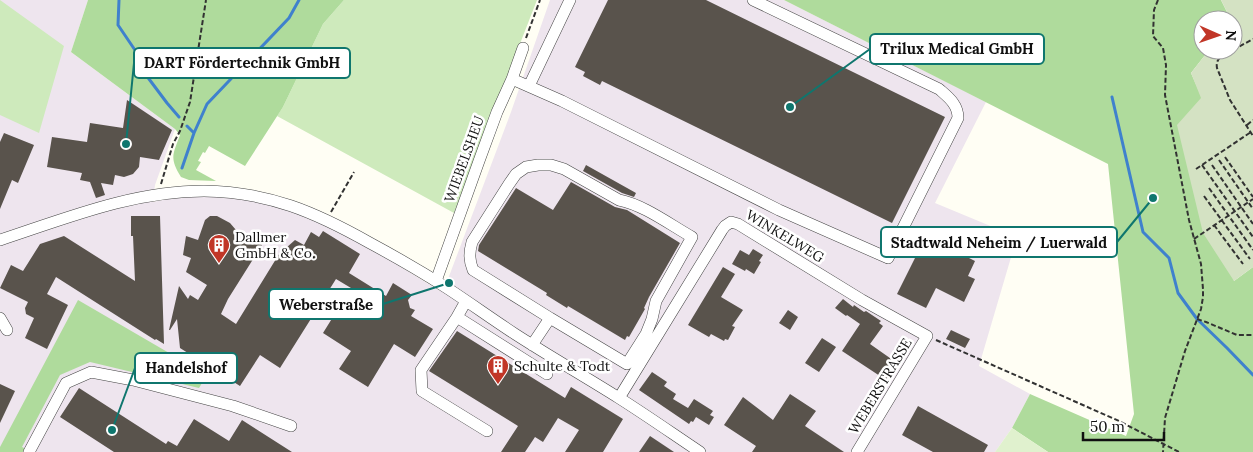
<svg xmlns="http://www.w3.org/2000/svg" width="1253" height="452" font-family="Lora,serif">
<style>
.industrial{fill:#eee5ee}
.green{fill:#ceeabc}
.forest{fill:#afdb9c}
.cemetery{fill:#d4e2c3}
.pitch{fill:#e0f1ce}
.lines{fill:none;stroke-linecap:round;stroke-linejoin:round}
.stream{stroke:#3f81cd;stroke-width:3}
.building{fill:#59534c}
.minor-casing{stroke:#434343;stroke-width:12}
.path{stroke:#323232;stroke-width:2;stroke-dasharray:5 2.5;stroke-linecap:butt}
.minor{stroke:#fff;stroke-width:11}
.labels{text-anchor:middle;dominant-baseline:central;stroke-width:5;stroke-linejoin:round;paint-order:stroke}
.street-label{font-size:14px;fill:#101010;stroke:#fff}
.poi-label{font-size:14px;fill:#101010;stroke:#fff;text-anchor:start}
.leader{fill:none;stroke:#0f766e;stroke-width:2}
.callout-dot{fill:#0f766e;stroke:#fff;stroke-width:2}
.callout{fill:#fff;stroke:#0f766e;stroke-width:2}
.callout-label{font-size:15px;text-anchor:middle;font-weight:bold;fill:#101010}
</style>
<rect width="100%" height="100%" fill="#fffef4"/>
<!-- industrial -->
<path class="industrial" d="M0,0H88L71,52L175,129L155,185L153,202L181,196L227,197L256,201L292,211L323,223L393,262L440,291L448,279L511,112L550,0H784L986,102L935,203L1017,237L979,366L1030,394L1012,428L995,452H0Z"/>
<!-- green -->
<path class="green" d="M0,0L64,46L39,133L0,115Z
M344,0H537L454,213L277,116L283,107L323,24Z"/>
<!-- forest -->
<path class="forest" d="M88,0H344L323,24L283,107L245,166L209,146L205,153L203,152L198,161L201,162L196,170L216,181L189,180L181,177C169,158 173,154 180,135L175,129L71,52Z
M784,0H1221L1231,20H1203V50H1209L1191,73L1202,98L1234,281L1253,267V452H1048L1012,428L1030,394L1126,436L1134,414L1108,164Z
M78,300L207,375L199,388L90,362L60,375L22,447L32,452H0V447Z"/>
<!-- cemetery -->
<path class="cemetery" d="M1221,0H1253V267L1234,281L1203,233L1177,125L1201,98L1191,73L1209,50H1233V20H1231Z"/>
<!-- pitch -->
<path class="pitch" d="M1012,428L1048,452H995Z"/>
<g class="lines">
<!-- stream -->
<path class="stream" d="M119,0L118,25L141,59L146,75L167,103L179,117
M1112,97L1143,232L1169,258L1178,293L1197,319L1227,348L1253,375
M187,126L194,133
M182,168L194,133L207,104L289,18L299,0"/>
</g>
<!-- building -->
<path class="building" d="M608,0H706L945,117L892,223L602,81L600,85L583,76L585,72L575,67Z
M127,100L172,130L159,160L140,157L139,167L133,174L124,177L115,175L113,185L101,183L105,195L96,198L90,182L80,180L82,173L47,167L52,137L87,142L90,123L123,128Z
M4,133L34,145L18,183L12,180L0,209V142Z
M586,165L636,193L634,197L622,193L583,171Z
M571,182L615,207L627,210L680,243L649,297L644,308L645,309L629,337L627,336L625,340L568,306L567,308L546,295L547,293L478,251L479,245L516,188L553,210Z
M131,216H160L164,344L156,339L155,340L56,277L47,294L68,305L47,349L25,338L34,318L26,314L25,308L28,302L0,288L11,265L23,271L40,244L64,236L135,281L133,236H131Z
M210,216H217L230,223L236,230L243,243L247,236L262,245L228,299L221,314L236,324L284,246L286,248L295,240L304,245L311,232L319,237L323,231L360,254L349,273L386,296L393,283L412,295L408,300L410,308L415,310L411,316L433,329L415,357L394,344L368,387L339,369L351,351L323,333L351,288L336,279L280,368L260,355L240,386L180,348L177,319L170,330H169L179,286L188,299L190,295L198,300L207,285L186,272L191,258L183,255L186,236L198,240L205,220Z
M928,232L957,246L955,251L975,261L968,276L975,279L964,302L936,288L926,308L897,294Z
M753,249L763,255L759,261L761,262L754,274L746,269L745,271L732,264L740,250L749,255Z
M723,267L735,274L721,297L743,310L732,326L735,327L728,340L725,339L724,341L711,334L709,337L688,325Z
M843,299L853,307L854,305L864,312L866,311L881,321L879,323L883,326L870,344L897,363L886,380L842,351L860,324L847,315L846,316L835,308Z
M788,310L798,317L790,330L779,323Z
M951,330L970,339L965,348L946,339Z
M457,331L565,398L571,387L623,419L603,452H565L579,430L558,418L543,442L535,437L525,452H501L518,426L429,371Z
M822,338L836,347L819,372L805,363Z
M652,372L667,382L664,386L676,394L673,399L688,408L694,399L713,411L710,415L714,417L709,425L696,417L693,422L691,421L689,424L639,390Z
M0,384L15,391L0,423Z
M79,388L166,444L168,441L177,446L194,419L229,441L242,420L292,452H114L60,417Z
M790,394L816,411L805,426L844,452H752L756,446L724,425L743,397L773,420Z
M918,406L988,445L984,452H933L902,435Z
M650,436L674,452H639Z"/>
<g class="lines">
<!-- minor casing -->
<g class="minor-casing">
<path id="minor" d="M512,79L562,101L779,210L888,258L958,118C958,104 948,97 939,89L753,0
M529,86L570,0
M0,240C67,218 133,191 204,191C269,192 315,212 370,243C396,257 422,272 447,288C470,303 492,319 515,334C549,356 584,376 619,398C646,415 673,434 700,452
M436,281L479,161L497,112L512,79L523,48
M466,301L457,317L547,374
M457,317L421,370L422,391L487,431
M0,318L7,330
M532,345L550,318L627,364L646,334L652,319L656,301L692,237C669,224 644,205 619,200L564,169L551,165H538L526,167L516,174L509,184L472,242C469,253 469,260 473,270L550,318
M619,398L722,230L725,226L731,222L738,224L862,300L927,336L857,452
M29,452L66,383L91,372L133,380L233,406L291,426"/>
</g>
<!-- path -->
<path class="path" d="M1158,0L1154,10L1153,36L1163,48L1166,65L1165,95L1189,220L1201,264L1203,289V297L1201,309L1185,351L1165,418L1163,452
M526,38L540,0
M1233,50C1225,54 1215,57 1217,68L1230,100L1253,136
M1233,50L1253,39
M1247,125L1253,120
M1225,157L1253,197
M1219,160L1253,209
M1202,165L1253,237
M1212,165L1253,224
M1196,169L1251,132
M161,184L173,144L180,131L190,102L206,0
M1209,188L1253,250
M1204,196L1250,259
M331,212L354,172
M1214,225L1243,264
M1194,239L1253,199
M1197,319L1206,322L1237,335H1253
M936,340L1119,421L1179,452"/>
<!-- minor -->
<use href="#minor" class="minor"/>
</g>
<!-- icons -->
<defs>
<g id="building-pin" transform="scale(1.125)"><path d="M0 17L-7.5 6A9.5 9.5 0 1 1 7.5 6Z" fill="#c13627" stroke="#fff"/><path d="M-4-6H4V6H1V3H-1V6H-4ZM-2.5-4.3h1.7v1.8h-1.7ZM.8-4.3h1.7v1.8H.8ZM-2.5-1h1.7V.8h-1.7ZM.8-1h1.7V.8H.8Z" fill="#fff"/></g>
</defs>
<g fill-rule="evenodd">
<use href="#building-pin" x="219" y="245"/>
<use href="#building-pin" x="498" y="366"/>
</g>
<g class="labels">
<!-- street labels -->
<g class="street-label">
<text transform="translate(464 159) rotate(-70)">WIEBELSHEU</text>
<text transform="translate(785 236) rotate(31)">WINKELWEG</text>
<text transform="translate(880 386) rotate(-59)">WEBERSTRASSE</text>
</g>
<!-- poi labels -->
<g class="poi-label">
<text x="235" y="237">Dallmer<tspan x="235" dy="16">GmbH &amp; Co.</tspan></text>
<text x="514" y="366">Schulte &amp; Todt</text>
</g>
</g>
<!-- callouts -->
<path class="leader" d="M790 107L870 49M126 144L134 63M1153 198L1117 242M449 283L383 304M112 430L135 368"/>
<g class="callout-dot">
<circle cx="790" cy="107" r="5"/>
<circle cx="126" cy="144" r="5"/>
<circle cx="1153" cy="198" r="5"/>
<circle cx="449" cy="283" r="5"/>
<circle cx="112" cy="430" r="5"/>
</g>
<g class="callout">
<rect x="870" y="34" width="174" height="30" rx="5"/>
<rect x="134" y="48" width="216" height="30" rx="5"/>
<rect x="881" y="227" width="236" height="30" rx="5"/>
<rect x="269" y="289" width="114" height="30" rx="5"/>
<rect x="135" y="353" width="102" height="30" rx="5"/>
</g>
<g class="callout-label">
<text x="957" y="54">Trilux Medical GmbH</text>
<text x="242" y="68">DART Fördertechnik GmbH</text>
<text x="999" y="248">Stadtwald Neheim / Luerwald</text>
<text x="326" y="310">Weberstraße</text>
<text x="186" y="373">Handelshof</text>
</g>
<!-- north arrow -->
<g transform="translate(1218 35) rotate(92)"><circle r="24" fill="#ffffff" stroke="#9f9f9f"/>
<path d="M0-4L9 19L0 12L-9 19Z" fill="#c13627"/>
<text y="-8" font-size="14" font-weight="bold" text-anchor="middle" fill="#101010">N</text>
</g>
<!-- scale -->
<path d="M1083 432v8h81v-8" fill="none" stroke="#101010" stroke-width="2.5"/>
<text x="1090" y="432" font-size="15" fill="#101010" stroke="#ffffff" stroke-width="4" paint-order="stroke">50 m</text>
</svg>
